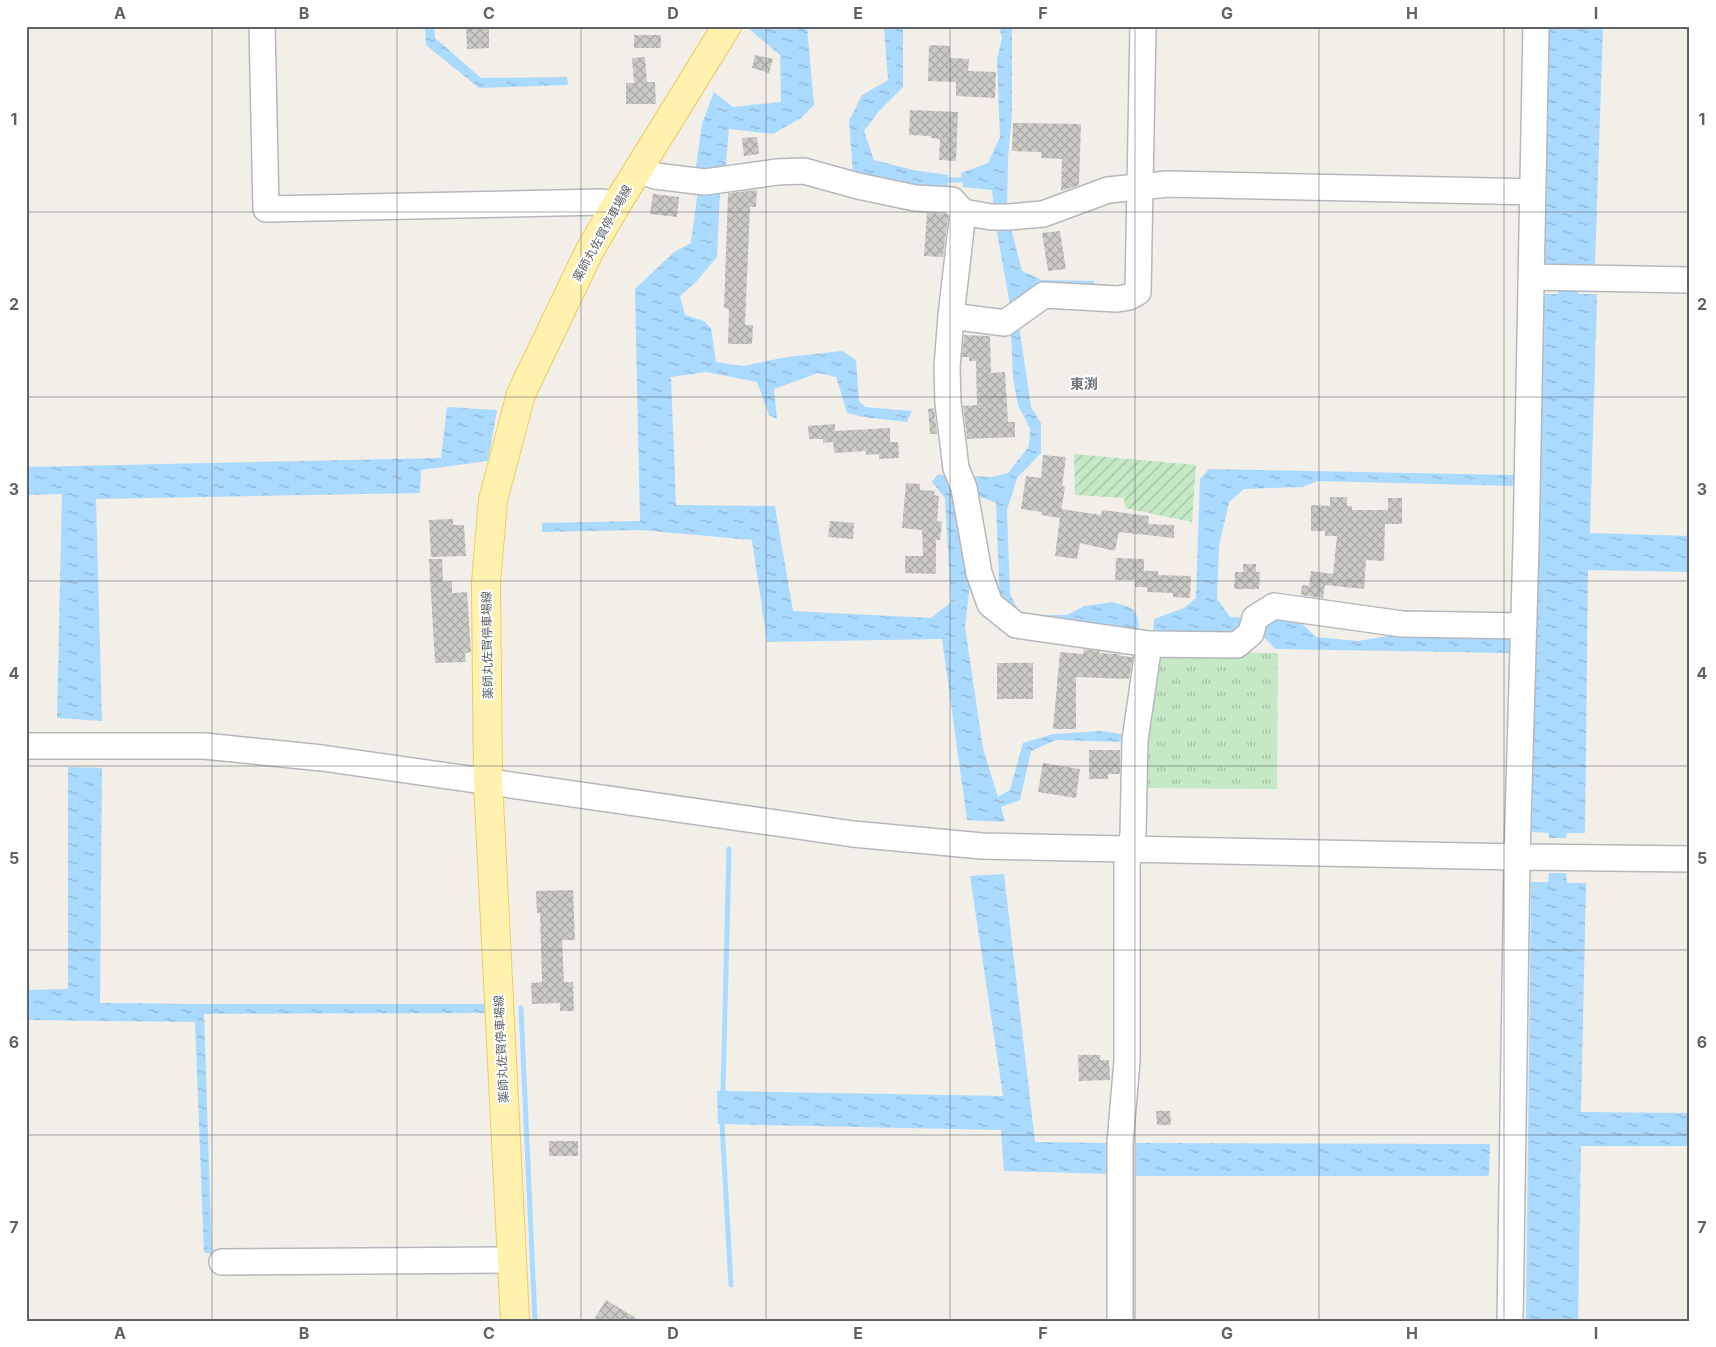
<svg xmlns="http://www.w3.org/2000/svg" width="1716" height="1347" font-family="Inter,'Noto Sans JP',sans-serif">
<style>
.grass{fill:url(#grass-tufts)}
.garden{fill:url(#garden-furrows)}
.water{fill:url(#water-ripples)}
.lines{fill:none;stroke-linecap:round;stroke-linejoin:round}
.stream{stroke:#aadaff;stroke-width:5}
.building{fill:url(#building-cross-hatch)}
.minor-casing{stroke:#b5b8bc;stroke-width:28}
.major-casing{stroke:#f2c960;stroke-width:30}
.minor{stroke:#fff;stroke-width:25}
.major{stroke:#fff2af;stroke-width:28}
.grid{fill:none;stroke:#5f6368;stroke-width:1;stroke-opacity:0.55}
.labels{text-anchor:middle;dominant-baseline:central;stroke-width:4;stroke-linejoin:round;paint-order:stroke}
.street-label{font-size:12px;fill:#5f6368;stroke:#fff}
.neighbourhood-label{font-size:14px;font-weight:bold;fill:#70757a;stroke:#fff}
.neatline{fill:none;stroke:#5f6368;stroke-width:2}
.grid-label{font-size:16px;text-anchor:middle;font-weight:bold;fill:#5f6368}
</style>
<defs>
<pattern id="grass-tufts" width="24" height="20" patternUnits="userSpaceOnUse" patternTransform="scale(1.25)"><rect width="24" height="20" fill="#c5e8c5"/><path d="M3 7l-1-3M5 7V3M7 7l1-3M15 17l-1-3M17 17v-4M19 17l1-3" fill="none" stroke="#a3c0a4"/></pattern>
<pattern id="garden-furrows" width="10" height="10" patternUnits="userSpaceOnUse" patternTransform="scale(1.25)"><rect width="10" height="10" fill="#c5e8c5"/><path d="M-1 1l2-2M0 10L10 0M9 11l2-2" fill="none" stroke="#a3c0a4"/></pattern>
<pattern id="water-ripples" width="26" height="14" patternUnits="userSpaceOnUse" patternTransform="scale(1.25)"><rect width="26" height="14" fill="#aadaff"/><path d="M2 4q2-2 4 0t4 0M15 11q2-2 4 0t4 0" fill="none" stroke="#8eb4d2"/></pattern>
<pattern id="building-cross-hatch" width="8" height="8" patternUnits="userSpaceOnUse" patternTransform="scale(1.25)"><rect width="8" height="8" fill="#cccac5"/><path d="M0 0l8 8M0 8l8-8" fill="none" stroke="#a9a8a4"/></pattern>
</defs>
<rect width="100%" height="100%" fill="#f1efe8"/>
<!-- grass -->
<path class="grass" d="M1157,651L1278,653L1277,789L1140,788Z"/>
<!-- garden -->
<path class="garden" d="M1074,454L1196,465L1192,522L1125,508L1124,498L1075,495Z"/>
<!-- water -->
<path class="water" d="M425,26H434L435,38L481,78L567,77L568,85L479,88L426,45Z
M752,26H807L814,105L801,118L773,134L729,129L725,173H695L702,124L714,92L733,107L781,102L780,55L750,30Z
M884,26H903V87L879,111L864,131L874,160L913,170L948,175L947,188L936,192L853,175L849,121L862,95L888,80Z
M999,26H1012V113L1008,158L1007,209H994L992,190L963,187L961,173L988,163L1000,137L997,60L1002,38Z
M1549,26H1603L1595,264H1578V294H1597L1590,533L1690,536V572L1588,570L1585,833H1567L1566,838H1549V833L1532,832L1542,294H1558L1559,264H1543Z
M698,190H720L717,257L695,283L680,296L685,315L704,321L711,328L716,362L743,366L787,357L842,351L856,360L859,401L865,407L912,411L907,422L863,417L847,413L836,377L818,373L774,389L777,419L769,415L757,382L706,372L671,377L676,505L775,506L793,611L931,618L951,602L945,498L932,482L938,474L954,478L970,583L965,627L983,749L998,797L1010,790L1023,743L1053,734L1103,731L1126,735L1124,742L1056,740L1031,751L1020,800L1001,807L1005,822L967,820L942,639L767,642L752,540L640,530L542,532V523L640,521L635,289L674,252L691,243Z
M996,226L1011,228L1022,271L1042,280L1094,281L1095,290L1011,311Z
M1019,325L1031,407L1041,423V453L1017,478L1007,510L1010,594L1017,608L1011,615L1000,604L996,503L976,495L968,476L992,477L1008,473L1029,446L1030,429L1018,405L1013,377L1011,333Z
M447,407L497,410L488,461L421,470L420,493L96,499L102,721L57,718L62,494L26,495V467L441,458Z
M1209,469L1515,475L1513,486L1317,481L1303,487L1244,489L1229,502L1219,546L1217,599L1230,617L1248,618L1244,628L1224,641L1170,635L1153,631L1154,619L1184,608L1196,598L1200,479Z
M1113,602C1135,609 1138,608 1139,632L1031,615H1067L1084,606Z
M1281,615L1296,618L1316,637L1358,641L1400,634L1512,638L1511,653L1275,649L1256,629Z
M68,767L102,768L100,1003L204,1004H487V1013L204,1014L212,1254L204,1252L195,1022L26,1020V990L68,989Z
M1549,873H1566L1567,883H1586L1581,1112L1690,1113V1146H1581L1578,1321H1526L1531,882H1548Z
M1004,874L1035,1142L1109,1143L1110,1174L1004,1171L1001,1130L718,1124L717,1091L1003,1096L970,876Z
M1136,1143L1490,1144L1489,1176H1136Z"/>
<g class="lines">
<!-- stream -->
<path class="stream" d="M947,180H962
M521,1008L535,1321
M723,1091L729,849
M722,1124L731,1285"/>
</g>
<!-- building -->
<path class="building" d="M466,26H489V48L467,49Z
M634,35H661V48H634Z
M929,45L950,46V58L969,59L968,71L996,72L995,98L956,96V82L928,81Z
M755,55L773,59L769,73L752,68Z
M645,57L647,82H655L656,104H626V83H634L632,58Z
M910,110L958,112L956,161L939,160L940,139L931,138V136L909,135Z
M1013,123L1081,124L1079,185L1061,191L1062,159L1041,158V152L1012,151Z
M757,137L759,154L744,156L742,138Z
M757,190L756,207H750L745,325H753L752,344H728L729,309L724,308L728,193Z
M653,194L679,197L677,217L650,214Z
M927,213L945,214L948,216L943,257L924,256Z
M1060,231L1066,269L1048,271L1042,233Z
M964,335L990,336L991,373L1005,372L1008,422H1015V437L967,439L963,406L977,405L976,361H969V357H962Z
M934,408L937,434H930L928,409Z
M835,424V431L890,428V442H898L899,458L879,459V454L866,455V451L834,453L833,442L823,443V439H809L808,426Z
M1043,455L1066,457L1062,486L1065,487L1060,518L1041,515L1042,512L1021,509L1026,476L1041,478Z
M906,483L920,484V490L935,491L934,495L939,496L937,521L942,522L940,540H936V574L905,573V556H923L922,530L902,528Z
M1330,497H1347V506H1352V510H1388V498H1402V524H1385L1384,561L1366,560L1364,589L1325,585L1323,598L1301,595L1302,585L1309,586L1311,571L1333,574L1337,536H1325V531H1311V505L1330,506Z
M1061,509L1101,515L1102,510L1149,516L1148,524L1174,525V538L1119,532L1115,551L1080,543L1077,559L1055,556Z
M453,519V525H464L466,556L431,557L429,520Z
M830,521L854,523L853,539L828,537Z
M1116,558L1144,559V571H1158V575L1191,576L1190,598L1173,597V593L1147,592V587H1135V580H1115Z
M429,559H442L443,582L452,581V593L467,592L471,652L465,653L466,662L435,663Z
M1243,564H1256V572H1260L1259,589H1234L1235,572H1243Z
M1084,649L1100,651L1099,653L1117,654L1121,655V656L1133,657L1129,679L1076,677V729H1053L1060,652L1083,654Z
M997,663H1033V699H997Z
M1089,750H1120V774H1108V779H1089Z
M1043,763L1080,769L1076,798L1038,792Z
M573,890L575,940H562L564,982H573L574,1011H560V1003L532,1004L531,983L542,982L540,913H537L536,891Z
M1078,1055H1100V1060H1109L1110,1080L1079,1081Z
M1156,1111H1170L1171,1125H1157Z
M549,1141H578V1156H549Z
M606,1300L641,1321H593Z"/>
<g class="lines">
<!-- minor casing -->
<g class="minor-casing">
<path id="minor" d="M262,26L266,209L603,202L615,207
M639,170L655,176L705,182L777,172L804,171L858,186L915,198L952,200L963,212L991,217H1009L1043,214L1108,190L1168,184L1533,192
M963,212L951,316L947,367L948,403L956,468L964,488L979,573L990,604L1016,625L1149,644L1237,645L1251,633L1255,618L1274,606L1402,624L1524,626
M1531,277L1690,280
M951,316L1005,323L1044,295L1117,299L1129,297L1138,292L1143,26
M26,746H204L322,758L853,834L982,846L1517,857L1690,859
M222,1262L512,1260
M1120,1321V1143L1127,1061V864L1133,834L1135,740L1149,644
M1510,1321L1517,857L1526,545L1536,26"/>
</g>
<!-- major casing -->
<g class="major-casing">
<path id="major" d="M515,1321L488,781L486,583L493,500L521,394L589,252L615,207L727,26"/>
</g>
<!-- minor -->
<use href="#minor" class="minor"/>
<!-- major -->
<use href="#major" class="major"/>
</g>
<!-- grid -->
<path class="grid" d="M212,26V1321M397,26V1321M581,26V1321M766,26V1321M950,26V1321M1135,26V1321M1319,26V1321M1504,26V1321M26,212H1690M26,397H1690M26,581H1690M26,766H1690M26,950H1690M26,1135H1690"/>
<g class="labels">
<!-- street labels -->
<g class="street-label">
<text transform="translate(602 233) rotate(-61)">薬師丸佐賀停車場線</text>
<text transform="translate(487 645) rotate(-91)">薬師丸佐賀停車場線</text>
<text transform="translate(501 1049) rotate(-93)">薬師丸佐賀停車場線</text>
</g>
<!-- neighbourhood labels -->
<g class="neighbourhood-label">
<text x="1084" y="383">東渕</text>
</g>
</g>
<!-- border -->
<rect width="1716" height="1347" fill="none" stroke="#ffffff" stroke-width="55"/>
<rect x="28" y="28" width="1660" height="1292" class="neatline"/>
<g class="grid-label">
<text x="120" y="19">A</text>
<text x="304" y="19">B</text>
<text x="489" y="19">C</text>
<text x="673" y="19">D</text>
<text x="858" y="19">E</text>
<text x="1043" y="19">F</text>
<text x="1227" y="19">G</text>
<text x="1412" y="19">H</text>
<text x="1596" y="19">I</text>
<text x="14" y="125">1</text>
<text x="1702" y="125">1</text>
<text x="14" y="310">2</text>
<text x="1702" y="310">2</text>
<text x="14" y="495">3</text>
<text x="1702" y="495">3</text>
<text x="14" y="679">4</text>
<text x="1702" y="679">4</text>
<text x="14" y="864">5</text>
<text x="1702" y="864">5</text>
<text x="14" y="1048">6</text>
<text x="1702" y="1048">6</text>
<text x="14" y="1233">7</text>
<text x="1702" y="1233">7</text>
<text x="120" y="1339">A</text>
<text x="304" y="1339">B</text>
<text x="489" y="1339">C</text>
<text x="673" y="1339">D</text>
<text x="858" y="1339">E</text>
<text x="1043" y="1339">F</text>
<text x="1227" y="1339">G</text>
<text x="1412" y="1339">H</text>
<text x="1596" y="1339">I</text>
</g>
</svg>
